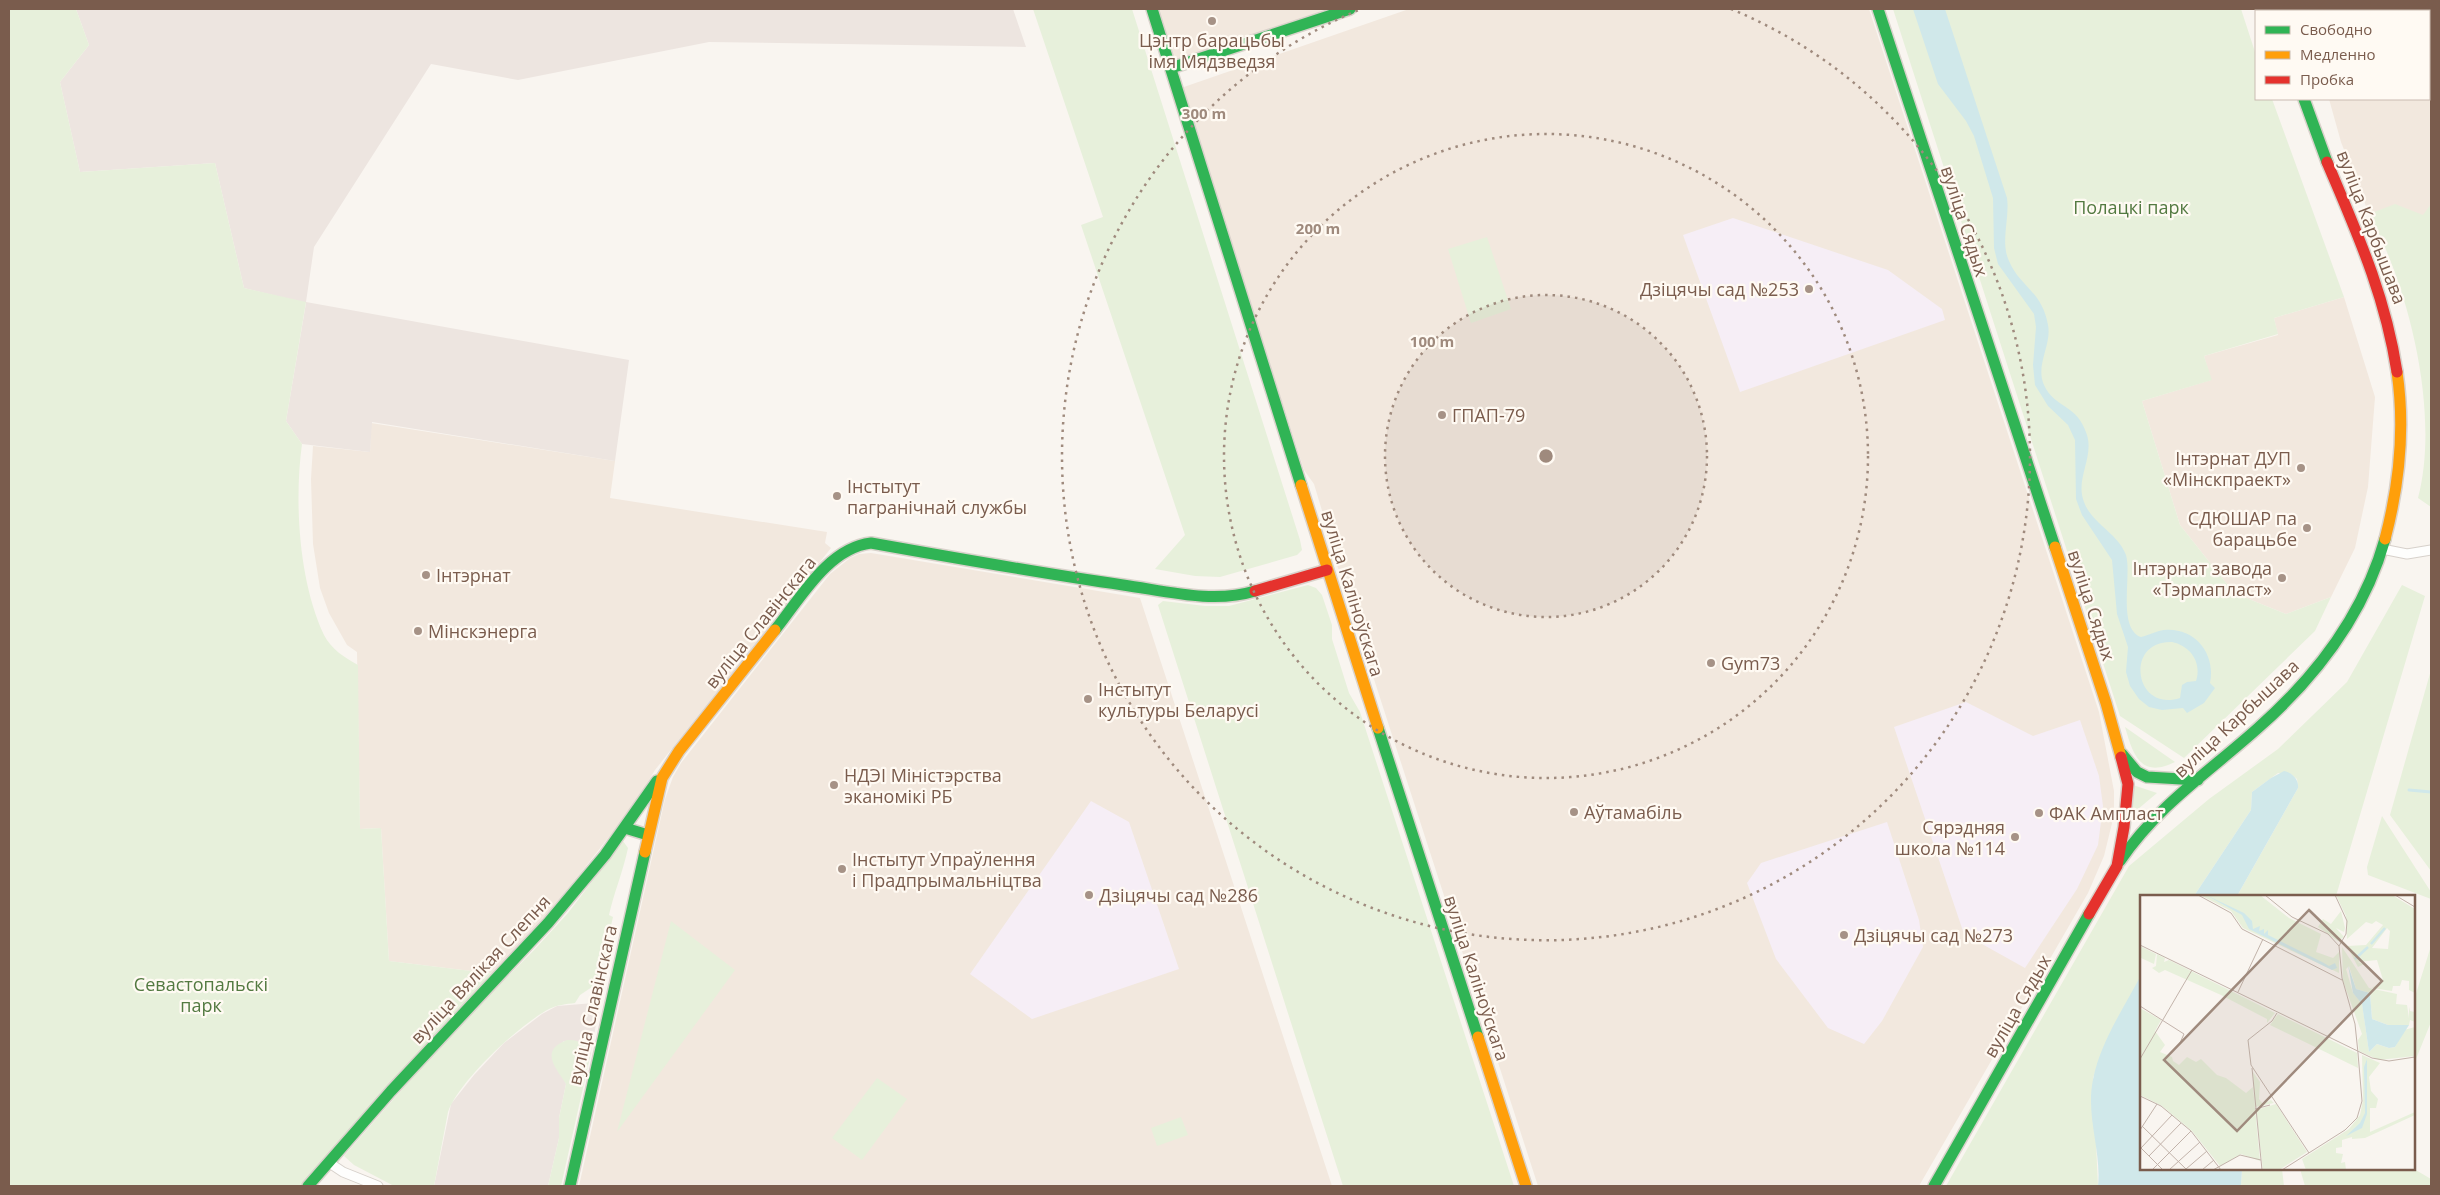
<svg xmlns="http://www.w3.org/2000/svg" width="2440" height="1195" font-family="'Open Sans',sans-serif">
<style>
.residential{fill:#f2e8de}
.industrial{fill:#ede5e0}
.education{fill:#f6eef6}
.green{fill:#e7f0db}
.water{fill:#d0e8ea;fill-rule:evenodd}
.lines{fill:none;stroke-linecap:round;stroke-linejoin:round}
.stream{stroke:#d0e8ea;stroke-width:3}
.street-casing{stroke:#d7d1cb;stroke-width:11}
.fast-casing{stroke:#d9d2cb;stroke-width:14}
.slow-casing{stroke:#d9d2cb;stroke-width:14}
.jam-casing{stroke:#d9d2cb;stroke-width:14}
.street{stroke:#fefefd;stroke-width:9}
.fast{stroke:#30b455;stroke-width:11}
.slow{stroke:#ff9f0a;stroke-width:11}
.jam{stroke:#e5322d;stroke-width:11}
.ring{fill:none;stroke:#9f8a7d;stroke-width:2.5;stroke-dasharray:2.5 5}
.poi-dot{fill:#a69286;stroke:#fffaf3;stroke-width:2}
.labels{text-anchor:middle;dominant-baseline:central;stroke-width:4.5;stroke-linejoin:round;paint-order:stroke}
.poi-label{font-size:18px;fill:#7a5c4d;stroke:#fffaf3;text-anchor:start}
.park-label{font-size:18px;fill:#537a41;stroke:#fffaf3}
.street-label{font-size:18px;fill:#7a5c4d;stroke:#fffaf3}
.inset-river{fill:none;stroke:#d0e8ea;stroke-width:2.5}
.inset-road{fill:none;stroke:#c2b3aa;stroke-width:1}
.view{fill:#9f8a7d;fill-opacity:0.15;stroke:#9f8a7d;stroke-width:2.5}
.inset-edge{fill:none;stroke:#7a5c4d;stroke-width:2.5}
.centre{fill:#9f8a7d;stroke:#fffaf3;stroke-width:2.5}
.ring-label{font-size:15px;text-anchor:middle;font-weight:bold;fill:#9f8a7d;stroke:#fffaf3;stroke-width:4.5;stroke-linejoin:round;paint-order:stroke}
</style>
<rect width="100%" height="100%" fill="#f9f5f0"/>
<!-- residential -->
<path class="residential" d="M1158,9H1334L1175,62Z
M1409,9H1869L2099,712L2114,791V815L2104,856L2088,893L1919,1186H1538L1327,534L1326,524L1314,484L1304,470L1181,88Z
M2303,9H2431V230L2380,234L2369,214L2341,142L2329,99H2429V11H2304Z
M2344,297L2375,397L2368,487L2355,548L2331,597L2286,614L2234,593L2180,525L2142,401L2211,380L2204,356L2278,335L2274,318Z
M371,423L615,461L610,498L827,532L825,543L831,548L655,770L634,805L579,875L496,974L389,961L381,828L360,829L357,652L347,645L329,613L320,588L313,544L311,479L313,446L370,452Z
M871,553L1140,598L1332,1186H579L665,799L673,777L681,763L830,574L850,558L859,554Z"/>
<!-- industrial -->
<path class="industrial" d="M76,9H1013L1026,47L709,42L518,80L431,64L314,247L306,302L629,360L615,461L372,422L370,452L302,444L286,421L306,303L244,288L215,163L80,172L60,82L89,45Z
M602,992L590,1057V1054L564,1041L553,1051L566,1084L559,1118V1138L548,1186H434L451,1104L474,1075L504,1043L542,1014L557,1006L594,1003Z"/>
<!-- education -->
<path class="education" d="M1733,218L1888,270L1942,309L1945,320L1740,392L1683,235Z
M1966,702L2033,736L2080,720L2099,776L2103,806L2098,845L2077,889L2025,968L1964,934L1894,727Z
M1091,801L1129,822L1179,969L1032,1019L970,974Z
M1887,822L1919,920L1923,947L1882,1021L1864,1044L1828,1028L1776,959L1747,883L1761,863Z"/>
<!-- green -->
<path class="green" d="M9,9H76L89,45L60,82L80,172L215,163L244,288L306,302L286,421L302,444C294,502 299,582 324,635C331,649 345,658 358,665L360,829L381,828L389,961L496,974L387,1087L300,1186H9Z
M1033,9H1132L1300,540L1302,550L1297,555L1220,577L1195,576L1155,569L1185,535L1081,225L1103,217Z
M1893,9H2241L2256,55V99H2272L2344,297L2274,318L2278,334L2204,356L2212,380L2142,401L2180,525L2234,593L2286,614L2331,597L2315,631L2184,758L2120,716Z
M2395,204L2423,215L2431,204V507L2418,498C2440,414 2410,290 2369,214Z
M1487,237L1511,309L1471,323L1448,249Z
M1308,585L1316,588L1322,595L1332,625V639L1349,693L1360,712L1514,1186H1343L1158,605L1163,601L1205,606H1229Z
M2402,585L2425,596L2336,896H2237L2298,788L2297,779L2291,774L2278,773L2252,792L2251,810L2194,896H2141V977L2103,1050L2093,1078L2098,1186H1946L2129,866L2209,799L2278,749L2347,682Z
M2431,670V871L2390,815Z
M2125,727L2175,762C2141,779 2133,755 2125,727Z
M2133,785L2157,793L2131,815Z
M2382,816L2431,892V899L2368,875L2367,867Z
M623,841L628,848C623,872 614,892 609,915L613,917L598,983L580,995L575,1003C566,1004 557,1005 549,1009C519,1025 459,1081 448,1112L434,1186H394L354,1165L344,1156L447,1038L535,949L568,913Z
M671,921L735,970L617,1132Z
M2431,946V1022L2414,1064V1000Z
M567,1040C579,1039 587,1045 590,1057L561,1186H548L559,1138V1118L566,1084C557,1069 538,1051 567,1040Z
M877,1078L907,1099L862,1160L832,1138Z
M1181,1117L1188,1135L1157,1146L1151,1128Z
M2242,1169H2282L2284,1186H2241Z
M2300,1169H2414L2431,1179V1186H2305Z"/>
<!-- water -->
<path class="water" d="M1913,9H1945L2007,198C2010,218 2000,242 2009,261C2020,287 2042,291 2048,325C2052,345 2035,365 2044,385C2055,409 2077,403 2087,435C2094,458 2075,479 2084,502C2092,524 2118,533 2126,555C2132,575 2117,628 2141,637C2149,635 2156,631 2164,630C2195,627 2216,654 2210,683L2215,688L2204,703L2187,713L2183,708L2162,710L2149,707L2139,699L2130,686L2126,672L2128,647L2117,614L2112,560L2082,515L2076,499L2075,440L2068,425L2048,406L2035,385L2033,365L2036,327L2034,314L1998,264L1994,248L1993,198L1974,136L1966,121L1938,84ZM2172,642C2191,646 2202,663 2196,681L2187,682L2182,685L2180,698C2134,713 2124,640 2172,642Z
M2284,771C2293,773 2299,780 2298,788L2237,896H2194L2251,810L2252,792L2271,778Z
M2140,977L2141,1169H2242L2241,1186H2098C2101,1158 2091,1129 2091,1101C2091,1056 2120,1015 2140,977Z"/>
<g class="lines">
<!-- stream -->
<path class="stream" d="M2409,790L2431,792"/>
<!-- street casing -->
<g class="street-casing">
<path id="street" d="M2382,549L2407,554L2431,550
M328,1162L343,1172L378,1186"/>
</g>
<!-- fast casing -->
<g class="fast-casing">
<path id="fast" d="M1152,9L1301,485
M1878,9L2055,547
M1171,68L1350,9
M2304,99L2327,162
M775,630C800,599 828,548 871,543C955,558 1039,573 1123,585C1166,591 1213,604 1255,591
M1378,728L1478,1037
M2122,754L2137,772L2147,777L2198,780
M625,828L648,835
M2120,861C2158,805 2209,772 2258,728C2317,676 2364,614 2385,539
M308,1186L391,1091L548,923L605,855L657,781
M570,1186L645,852
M1934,1186L2089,914"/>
</g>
<!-- slow casing -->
<g class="slow-casing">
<path id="slow" d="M1301,485L1378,728
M2385,539C2399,486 2405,427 2397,372
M2055,547L2106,703L2121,757
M645,852L662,778L679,751L775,630
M1478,1037L1526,1186"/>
</g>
<!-- jam casing -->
<g class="jam-casing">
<path id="jam" d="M2274,9V11
M2327,162C2357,233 2385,294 2397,372
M1255,591L1327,570
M2089,914L2117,866L2124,827L2128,784L2121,757"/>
</g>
<!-- street -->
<use href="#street" class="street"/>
<!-- fast -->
<use href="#fast" class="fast"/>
<!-- slow -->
<use href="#slow" class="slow"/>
<!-- jam -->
<use href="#jam" class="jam"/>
</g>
<!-- distance rings -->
<circle cx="1546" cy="456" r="161" fill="#9f8a7d" fill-opacity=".12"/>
<g class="ring">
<circle cx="1546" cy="456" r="161"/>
<circle cx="1546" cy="456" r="322"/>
<path d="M1731 9A484 484 0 1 1 1361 9"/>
</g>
<!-- markers -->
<g class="poi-dot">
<circle cx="1212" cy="21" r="5"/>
<circle cx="1809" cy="289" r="5"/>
<circle cx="1442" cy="415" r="5"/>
<circle cx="2301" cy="468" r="5"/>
<circle cx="837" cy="496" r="5"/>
<circle cx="2307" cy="528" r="5"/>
<circle cx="426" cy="575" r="5"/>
<circle cx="2282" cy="578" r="5"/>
<circle cx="418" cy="631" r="5"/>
<circle cx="1711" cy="663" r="5"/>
<circle cx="1088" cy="699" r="5"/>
<circle cx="834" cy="785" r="5"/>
<circle cx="1574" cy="812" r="5"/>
<circle cx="2039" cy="813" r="5"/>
<circle cx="2015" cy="837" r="5"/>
<circle cx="842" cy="869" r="5"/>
<circle cx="1089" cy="895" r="5"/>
<circle cx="1844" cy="935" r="5"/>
</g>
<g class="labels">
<!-- poi labels -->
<g class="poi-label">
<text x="1212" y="40" text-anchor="middle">Цэнтр барацьбы<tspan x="1212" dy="21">імя Мядзведзя</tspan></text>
<text x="1799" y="289" text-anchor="end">Дзіцячы сад №253</text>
<text x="1452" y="415">ГПАП-79</text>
<text x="2291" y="458" text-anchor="end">Інтэрнат ДУП<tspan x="2291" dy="21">«Мінскпраект»</tspan></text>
<text x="847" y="486">Інстытут<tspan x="847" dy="21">пагранічнай службы</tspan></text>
<text x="2297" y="518" text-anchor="end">СДЮШАР па<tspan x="2297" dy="21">барацьбе</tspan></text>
<text x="2272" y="568" text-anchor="end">Інтэрнат завода<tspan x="2272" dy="21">«Тэрмапласт»</tspan></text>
<text x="436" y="575">Інтэрнат</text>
<text x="428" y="631">Мінскэнерга</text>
<text x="1721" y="663">Gym73</text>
<text x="1098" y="689">Інстытут<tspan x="1098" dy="21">культуры Беларусі</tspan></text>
<text x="844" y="775">НДЭІ Міністэрства<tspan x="844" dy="21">эканомікі РБ</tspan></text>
<text x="1584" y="812">Аўтамабіль</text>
<text x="2049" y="813">ФАК Ампласт</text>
<text x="2005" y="827" text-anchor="end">Сярэдняя<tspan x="2005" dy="21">школа №114</tspan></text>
<text x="852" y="859">Інстытут Упраўлення<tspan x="852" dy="21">і Прадпрымальніцтва</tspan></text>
<text x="1099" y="895">Дзіцячы сад №286</text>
<text x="1854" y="935">Дзіцячы сад №273</text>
</g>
<!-- park labels -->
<g class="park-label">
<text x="2131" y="207">Полацкі парк</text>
<text x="201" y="984">Севастопальскі<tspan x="201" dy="21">парк</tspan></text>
</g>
<!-- street labels -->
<g class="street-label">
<text transform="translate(1965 221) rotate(72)">вуліца Сядых</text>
<text transform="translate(2372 227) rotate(69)">вуліца Карбышава</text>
<text transform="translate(1353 593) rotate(73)">вуліца Каліноўскага</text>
<text transform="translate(2092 605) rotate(72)">вуліца Сядых</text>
<text transform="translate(760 622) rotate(-51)">вуліца Славінскага</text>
<text transform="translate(2236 718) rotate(-43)">вуліца Карбышава</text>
<text transform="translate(480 969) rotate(-47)">вуліца Вялікая Слепня</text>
<text transform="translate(1477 978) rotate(72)">вуліца Каліноўскага</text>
<text transform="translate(592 1005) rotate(-77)">вуліца Славінскага</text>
<text transform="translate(2017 1006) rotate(-60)">вуліца Сядых</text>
</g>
</g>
<!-- overview -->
<g transform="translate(2140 895)">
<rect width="275" height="275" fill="#f9f5f0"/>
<path d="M60,0H120L149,23L181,39L176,57L193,63L199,57V78L103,33L91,16ZM196,0H252L275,14V98L269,95V86L262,85L260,91H253L252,96L232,93L243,85L237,65L218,67L224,69L218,72L207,51L226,50L243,30L236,26L232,29L226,27L207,44L206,21ZM247,33L250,36L248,54L232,53ZM201,16L205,33L204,37L196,33L204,42L198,46L178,32L183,24L191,29ZM0,51L16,59L14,69L1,63ZM202,52L229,93L257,99L256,109L267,110L269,123V112L270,116L275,117V127L270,125L269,130H248L232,124L230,98L216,94L209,71L206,74L213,98L222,108L229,157L237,149L249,153L255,152L264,135L275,132V161L239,165L219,156L218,145L222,139L203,86ZM17,59L25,63L24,67L29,65L135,118L127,128V124L81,100L25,75L19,78L12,73L16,71ZM0,113L21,125L15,136L25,150L20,157L32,162L33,166L39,170L47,162L56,167L61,164L77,180L86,183L106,198L113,192L120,266L101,259L80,271L52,236L22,211L0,200ZM138,119L217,158L218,173L130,130ZM222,160L240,168L229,182L231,196L238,204L236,213H230V237L275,217V220L225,243L212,244V242L202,245V252L196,253V258L203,259L201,268L205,267L206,275H166L162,264L209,234L220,220L223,205ZM113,177L120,187L119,204L123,209L131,205L134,208L115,212ZM136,209L167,257L139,275H123L116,215Z" fill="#e7f0db" fill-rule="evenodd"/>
<path d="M66,0L104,18L112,26L113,34L120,31L119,36L124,34V39L128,35V40L184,68L189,71L195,68L197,73L192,75L109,34L102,20ZM208,70L216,94L230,98L232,124L248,130H269L255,152L249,153L237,149L229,157L222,109L213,98ZM227,164V219L222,233L206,241L220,228L225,218L224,172Z" fill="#d0e8ea"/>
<path class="inset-river" d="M231,49L245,33M215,64L228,52"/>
<path class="inset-road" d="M58,0L91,18L102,34L202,85M125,0L152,22L188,39L199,51L202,83L215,129L218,158M195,0L207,26L206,39L199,51M255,0L275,12M0,50L232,163L249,166L275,162M98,97L123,44M0,111L44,139L39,150M137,118L132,126L108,145L111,170L169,258M0,164L52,75M112,173L122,275M0,201L21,211L51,236L81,275M115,214L130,210M2,231L47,275M0,235L17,209M1,253L32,220M1,253L23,275M9,261L41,228M46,274L67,256M12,275L51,236M29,275L60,247M62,275L74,265M73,275L100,260L121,265M142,275L205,235L217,223L222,206L218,158"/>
<path class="view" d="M169,15L242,86L97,236L24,165Z"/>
<rect width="275" height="275" class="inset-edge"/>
</g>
<circle cx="1546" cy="456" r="8" class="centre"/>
<g class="ring-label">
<text x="1204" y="119">300 m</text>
<text x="1318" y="234">200 m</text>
<text x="1432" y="347">100 m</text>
</g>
<!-- border -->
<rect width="2440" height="1195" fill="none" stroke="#7a5c4d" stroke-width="20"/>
<!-- legend -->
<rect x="2255" y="10" width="175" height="90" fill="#fffaf3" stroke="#cabbb1"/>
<rect x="2265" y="26" width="25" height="8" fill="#30b455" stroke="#cabbb1"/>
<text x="2300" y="35" font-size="15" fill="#7a5c4d">Свободно</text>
<rect x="2265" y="51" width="25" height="8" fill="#ff9f0a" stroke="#cabbb1"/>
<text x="2300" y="60" font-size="15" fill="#7a5c4d">Медленно</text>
<rect x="2265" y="76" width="25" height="8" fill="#e5322d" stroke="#cabbb1"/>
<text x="2300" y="85" font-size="15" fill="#7a5c4d">Пробка</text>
</svg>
